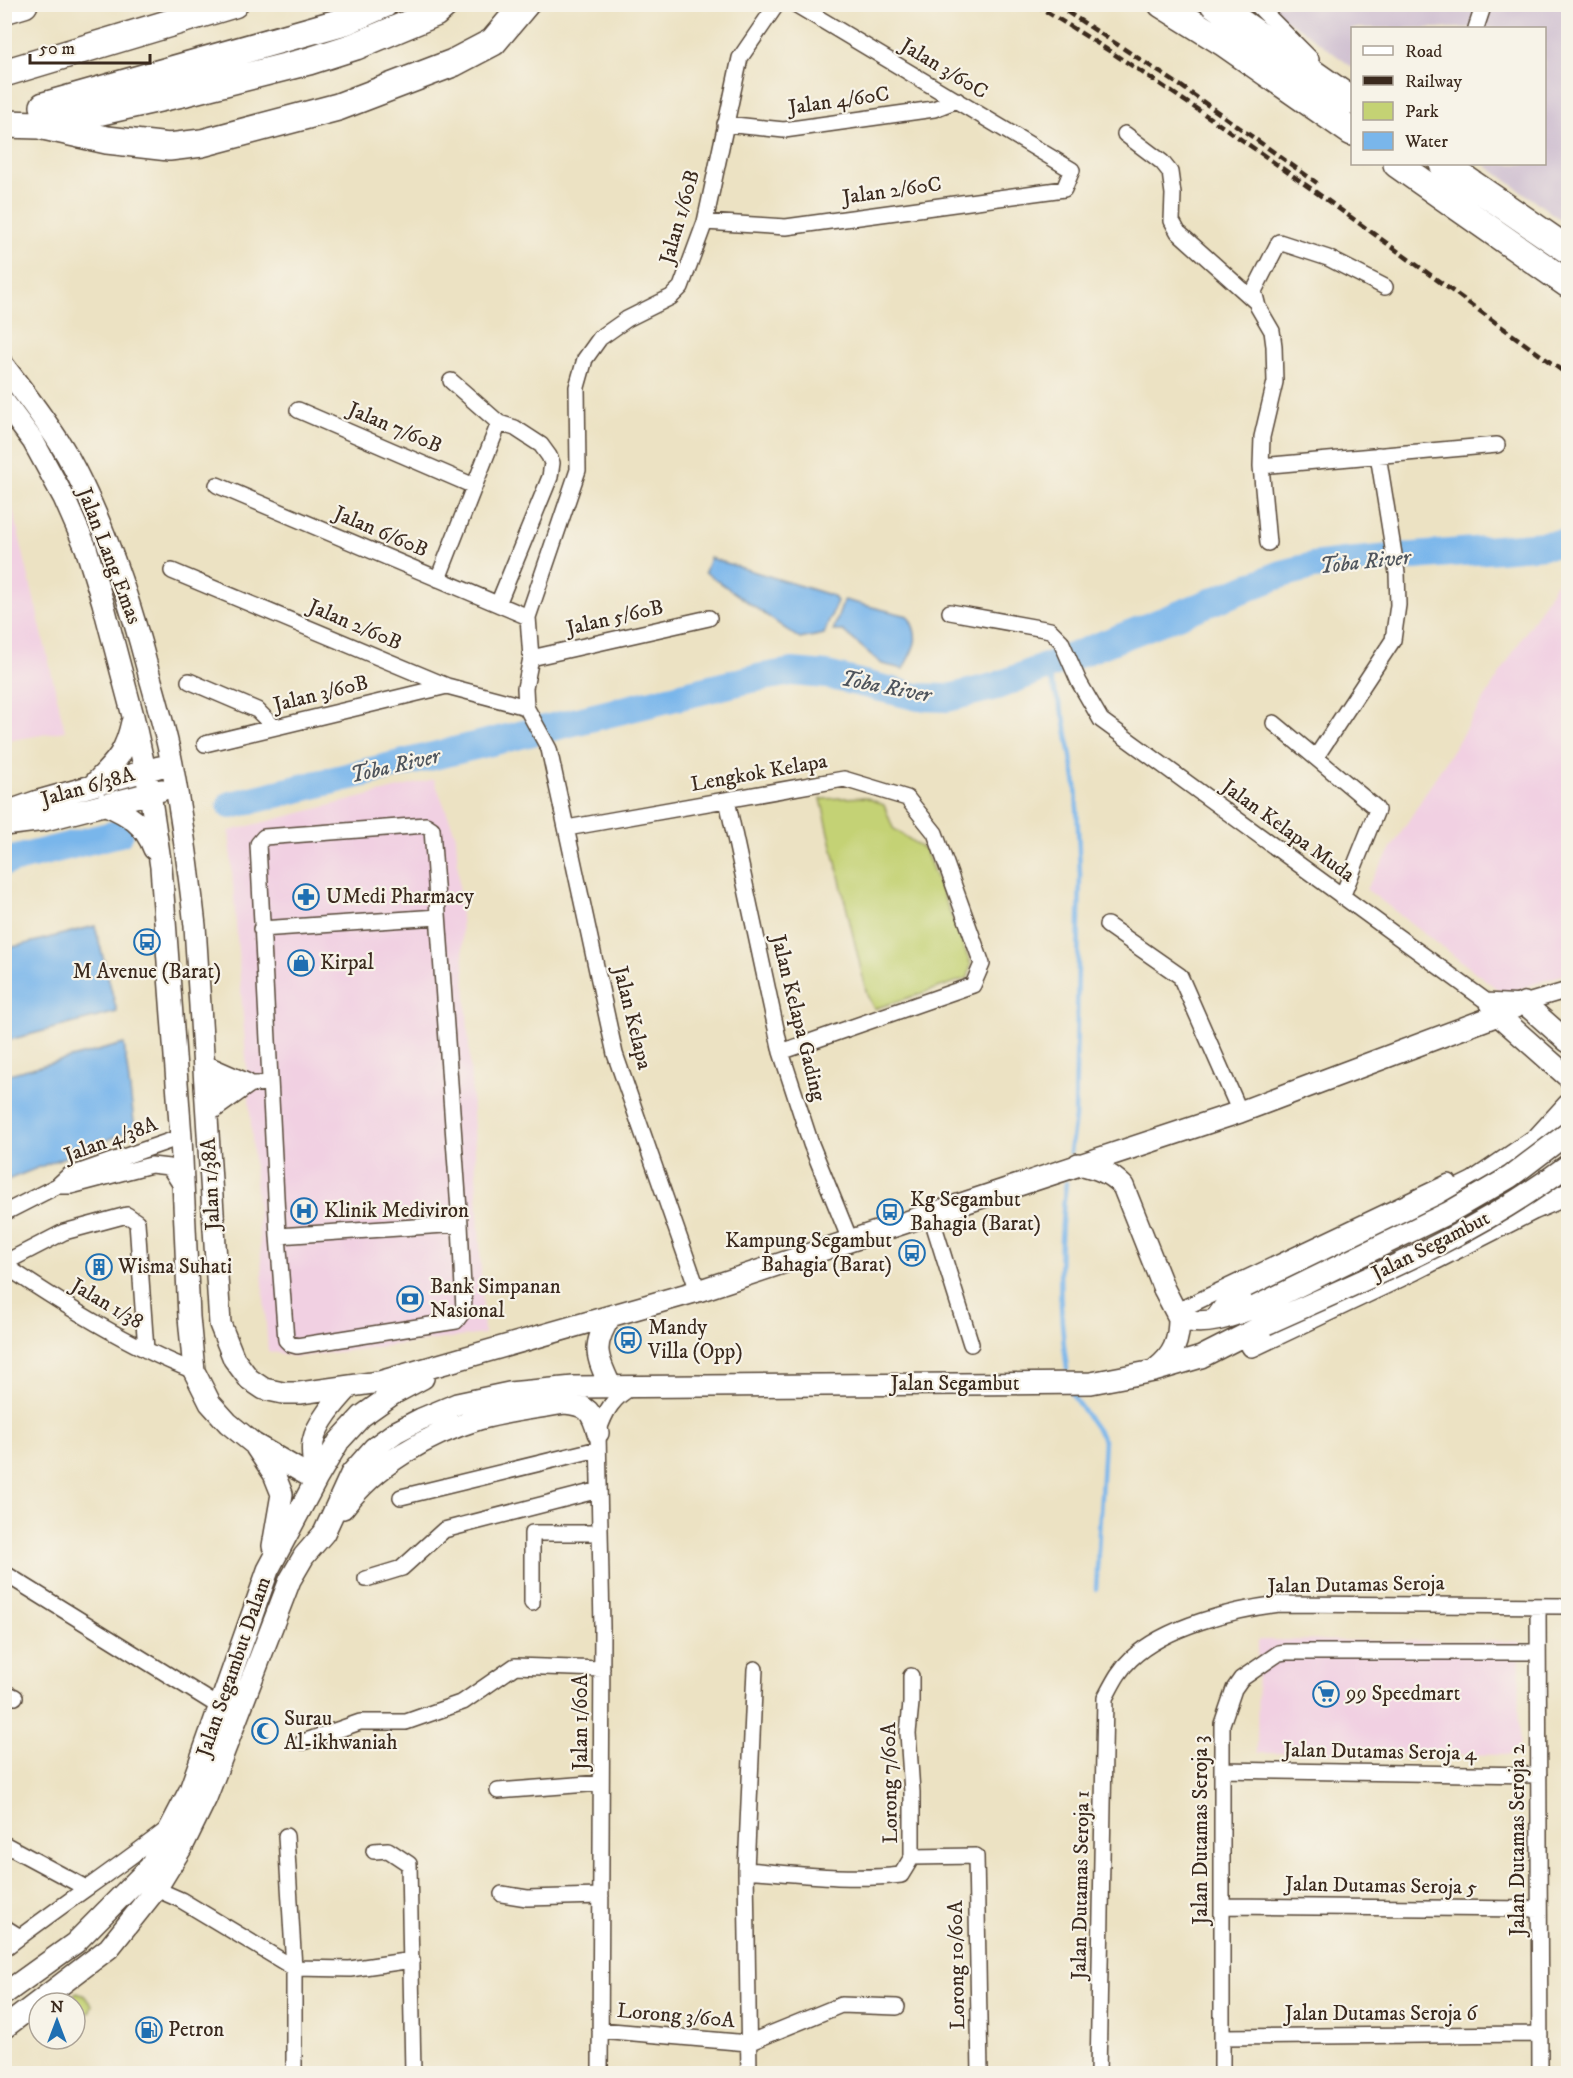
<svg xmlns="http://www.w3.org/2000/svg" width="1573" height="2078" font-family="'IM FELL DW Pica',serif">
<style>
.built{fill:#f1d0e2}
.industrial{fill:#cebed0}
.green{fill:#c4d274;stroke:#807e49;stroke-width:1.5}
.water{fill:#79b6eb;stroke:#5a7084;stroke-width:1.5}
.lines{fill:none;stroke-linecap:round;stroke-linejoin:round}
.stream{stroke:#79b6eb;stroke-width:4.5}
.river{stroke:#79b6eb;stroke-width:28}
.street-casing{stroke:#564637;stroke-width:18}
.secondary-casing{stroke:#564637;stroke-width:24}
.highway-casing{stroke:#564637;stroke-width:30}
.street{stroke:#fff;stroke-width:15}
.secondary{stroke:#fff;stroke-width:21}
.highway{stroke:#fff;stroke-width:27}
.rail{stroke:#3b2a1e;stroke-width:4.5;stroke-dasharray:9 4.5;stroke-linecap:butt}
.secondary-bridge-casing{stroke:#564637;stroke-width:24;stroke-linecap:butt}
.secondary-bridge{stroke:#fff;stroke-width:21}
.labels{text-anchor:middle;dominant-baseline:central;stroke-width:4.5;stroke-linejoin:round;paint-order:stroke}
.street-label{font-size:21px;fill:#3b2a1e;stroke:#f7f3e8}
.poi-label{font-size:21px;fill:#3b2a1e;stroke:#f7f3e8;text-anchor:start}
.water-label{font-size:22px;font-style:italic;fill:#4e545c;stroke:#f7f3e8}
</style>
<rect width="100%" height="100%" fill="#f7f3e8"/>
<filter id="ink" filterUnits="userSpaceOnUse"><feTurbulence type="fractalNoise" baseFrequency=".0167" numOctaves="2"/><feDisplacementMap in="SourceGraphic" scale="12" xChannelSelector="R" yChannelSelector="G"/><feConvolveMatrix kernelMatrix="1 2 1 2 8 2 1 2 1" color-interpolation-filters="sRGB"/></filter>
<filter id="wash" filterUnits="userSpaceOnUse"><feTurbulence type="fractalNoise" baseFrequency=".008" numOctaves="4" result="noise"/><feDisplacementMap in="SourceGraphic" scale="24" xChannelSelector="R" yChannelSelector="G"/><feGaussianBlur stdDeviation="1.35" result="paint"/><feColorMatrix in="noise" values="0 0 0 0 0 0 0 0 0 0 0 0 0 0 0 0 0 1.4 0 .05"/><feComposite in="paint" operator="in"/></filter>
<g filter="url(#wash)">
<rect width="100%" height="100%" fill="#ece2c3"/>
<!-- built -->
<path class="built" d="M5,482L8,488L65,731L6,741Z
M1565,569L1568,571V973L1504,994L1366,889Z
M434,779L456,836L474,1130L484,1334L296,1357L268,1351L229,831Z
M1258,1640L1520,1642L1519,1755L1257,1753Z"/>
<!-- industrial -->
<path class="industrial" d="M1261,5H1568V225L1484,164H1544V28H1352V67L1301,29Z"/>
<!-- green -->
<path class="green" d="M865,797L884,805L893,828L925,850L971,965L968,978L874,1009L867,995L821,799Z
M77,1993L85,1996L92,2005L90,2012L75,2021V2003H60Z"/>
<!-- water -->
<path class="water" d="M710,558L833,596L837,601L824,634L800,639L705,572Z
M844,600L908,616C922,640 914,647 903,669L882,664L843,631H833Z
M95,926L117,1012L5,1041V949Z
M124,1044L135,1129L5,1181V1075Z"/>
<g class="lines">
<!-- stream -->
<path class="stream" d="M1046,668L1064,717L1076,785L1080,874L1078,963L1075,1118L1070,1152
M1066,1183C1058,1245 1058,1307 1067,1369
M1070,1392L1104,1440L1096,1589"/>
<!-- river -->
<path class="river" d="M231,805L751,679L792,672L827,675L918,697L948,698L997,686L1282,574L1313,566L1344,562L1568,543
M4,862L120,833"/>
</g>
</g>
<g filter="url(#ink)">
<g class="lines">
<!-- street casing -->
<g class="street-casing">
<path id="street" d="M1256,4L1311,59
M1476,28L1484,4
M725,124L784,130L934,109L957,100
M1125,134L1162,162L1170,172L1173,194L1172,221L1178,232L1256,302
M705,222L786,227L1064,189L1072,170L795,4
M451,381L499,423L515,428L541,445L549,456L552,463L550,477L498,604
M298,410L474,486
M1261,466L1497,445
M217,485L528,617
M1268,543L1261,466L1262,437L1275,382L1274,346L1272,331L1258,307L1254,291L1279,242L1328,258L1385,287
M172,571L447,686L526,707
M438,579L499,423
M950,612L1050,630L1061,641L1079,682L1101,720L1486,1001
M531,658L709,618
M189,681L257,710L274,727
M1274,723L1375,807L1377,810L1342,897
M205,744L447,686
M1316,757L1393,640L1398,605L1397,573L1378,455
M727,800L781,1052L811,1144L850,1240
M426,825L432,829L460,1224L464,1310L456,1321L297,1346L290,1344L286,1340L278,1236L258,844L264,837Z
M567,828L844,779L907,798L935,833L982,964L973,985L781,1052
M1107,925L1180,976L1240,1112
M261,929L438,917
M1491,1009L1486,1001L1524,1003L1568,990
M206,1087L270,1083
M57,1186H71L151,1165L169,1167L182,1187
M4,1213L57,1186L68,1176L181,1137
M930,1213L971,1344
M278,1236L460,1224
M4,1263L64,1232L127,1215L137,1222L146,1350
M4,1265C64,1305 127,1345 194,1371
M698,1291L615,1054L549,749L526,707L525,688L531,658L528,617L578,470L577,387L585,359L600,338L627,319L671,297L681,287L705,222L740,58L777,4
M1175,1312L1449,1182
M401,1497L598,1449
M4,1573L220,1707
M366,1579L402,1568L444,1530L599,1490
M532,1603V1533H600
M1538,1606L1540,2074
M4,1692L15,1697
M303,1742L360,1722H406L463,1702L515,1666L602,1669
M1222,1770L1539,1775
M498,1791L601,1783
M286,1836L294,1968V2074
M4,1844L86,1888
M374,1851L388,1850L409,1864L413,2074
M912,1857L976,1856L980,2074
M746,1870C797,1874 850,1881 901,1875L912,1857V1792L908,1733L911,1703V1676
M156,1889L181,1900L294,1968L350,1969L412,1960
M502,1894L527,1898L601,1896
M1222,1906L1539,1909
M4,1927L20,1937
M4,1949C57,1908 113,1871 166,1830
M600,2030L748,2043L841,2005L897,2007
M1222,2037L1540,2034
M600,2074L602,1627L598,1433C605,1411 613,1397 634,1386
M749,2074L746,1870L755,1669
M1098,2074L1105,1698C1113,1683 1119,1670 1131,1659C1166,1626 1233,1610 1279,1604L1568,1606
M1222,2074V1724L1234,1689L1241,1679L1279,1653L1286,1652H1538"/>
</g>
<!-- secondary casing -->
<g class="secondary-casing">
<path id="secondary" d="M4,366C26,395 49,424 67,455C104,522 128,594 147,667C156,699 166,732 172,764C182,818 189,872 195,926L220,1324L234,1359L249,1379L264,1389L283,1393H300L379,1382L698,1291L1240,1112L1498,1015L1524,1003L1568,1042
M4,402L33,441L64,498L86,548L103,603L133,716L150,793L161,867L181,1137L189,1317L194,1371L210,1403L228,1423L254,1444L316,1480
M93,785C115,762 125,755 132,722
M104,804C128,814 145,824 154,849
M4,813L38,801L159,767
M4,825L45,820L162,790
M1498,1015L1568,1077
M205,1066L246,1084
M207,1112L246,1084
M1078,1164C1097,1168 1109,1172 1123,1186L1164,1289L1179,1318C1203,1328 1233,1316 1255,1307
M610,1317C592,1345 596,1356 610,1385
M1215,1320L1227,1303L1474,1182L1537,1139L1568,1105
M1252,1346L1415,1269L1533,1209L1568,1194
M1156,1369C1174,1355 1179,1341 1179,1318
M256,1447L274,1474L282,1494L273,1546
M316,1480C314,1468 311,1454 313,1442C317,1422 336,1401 349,1387
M343,1508C376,1464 427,1435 479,1419C507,1411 537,1408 565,1403C588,1405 592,1412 598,1433
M4,1994L75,1943L150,1867L190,1790L268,1570L316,1480L339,1441L362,1416L393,1394L423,1378
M4,2028L109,1948L156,1889L183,1845L206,1798L290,1580L304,1556L324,1533L351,1474L374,1448L396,1432L421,1419L457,1404L509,1393L574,1387L1091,1383L1154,1371L1201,1357L1266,1324"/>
</g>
<!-- highway casing -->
<g class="highway-casing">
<path id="highway" d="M1162,4L1223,42L1352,132
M1214,4L1352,101
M4,10L24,4
M4,73L234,4
M44,106L345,21L384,4
M4,124L39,125L186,92L309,61L356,46L435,13L445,4
M39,125L107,140L169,147L202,143L338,107L453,63L493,42L525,4
M1397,164L1568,284
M1443,164L1568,250"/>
</g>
<!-- street -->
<use href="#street" class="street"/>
<!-- secondary -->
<use href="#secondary" class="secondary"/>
<!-- highway -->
<use href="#highway" class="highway"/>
<!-- rail -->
<path class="rail" d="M1034,4C1219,116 1393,249 1568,375
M1055,4L1181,86L1317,183"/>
<!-- secondary-bridge casing -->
<g class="secondary-bridge-casing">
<path id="secondary-bridge" d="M1255,1307L1448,1213L1510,1177L1568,1133
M1266,1324C1370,1277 1477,1234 1568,1165"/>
</g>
<!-- secondary-bridge -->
<use href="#secondary-bridge" class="secondary-bridge"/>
</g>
</g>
<!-- icons -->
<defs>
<g id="pharmacy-ring" transform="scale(1.35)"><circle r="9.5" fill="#f7f3e8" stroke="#1f6fb2" stroke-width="1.5"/><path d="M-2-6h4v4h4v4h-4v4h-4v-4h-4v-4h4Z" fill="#1f6fb2"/></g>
<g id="bus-ring" transform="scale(1.35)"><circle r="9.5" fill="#f7f3e8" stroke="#1f6fb2" stroke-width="1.5"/><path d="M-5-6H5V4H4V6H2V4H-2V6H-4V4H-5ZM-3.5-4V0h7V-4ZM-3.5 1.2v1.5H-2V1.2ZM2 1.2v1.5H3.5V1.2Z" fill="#1f6fb2"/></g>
<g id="shop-ring" transform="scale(1.35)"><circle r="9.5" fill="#f7f3e8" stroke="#1f6fb2" stroke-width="1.5"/><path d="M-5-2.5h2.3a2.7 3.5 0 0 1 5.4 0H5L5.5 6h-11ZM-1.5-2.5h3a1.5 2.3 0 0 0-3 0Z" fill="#1f6fb2"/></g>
<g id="hospital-ring" transform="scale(1.35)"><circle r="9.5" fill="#f7f3e8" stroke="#1f6fb2" stroke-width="1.5"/><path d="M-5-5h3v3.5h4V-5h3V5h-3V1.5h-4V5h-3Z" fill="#1f6fb2"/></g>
<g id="building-ring" transform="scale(1.35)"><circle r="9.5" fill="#f7f3e8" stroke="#1f6fb2" stroke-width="1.5"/><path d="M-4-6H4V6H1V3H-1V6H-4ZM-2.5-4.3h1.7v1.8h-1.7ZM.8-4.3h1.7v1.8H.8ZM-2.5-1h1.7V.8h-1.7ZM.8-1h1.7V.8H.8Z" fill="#1f6fb2"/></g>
<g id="bank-ring" transform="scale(1.35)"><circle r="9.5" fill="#f7f3e8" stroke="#1f6fb2" stroke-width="1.5"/><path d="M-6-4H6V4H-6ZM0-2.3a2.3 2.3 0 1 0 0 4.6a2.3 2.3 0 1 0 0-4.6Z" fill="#1f6fb2"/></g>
<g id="supermarket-ring" transform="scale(1.35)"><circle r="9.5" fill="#f7f3e8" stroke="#1f6fb2" stroke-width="1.5"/><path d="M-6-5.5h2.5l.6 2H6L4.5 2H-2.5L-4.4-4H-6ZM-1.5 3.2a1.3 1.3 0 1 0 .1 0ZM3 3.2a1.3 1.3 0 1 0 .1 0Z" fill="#1f6fb2"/></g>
<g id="mosque-ring" transform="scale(1.35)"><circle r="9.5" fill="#f7f3e8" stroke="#1f6fb2" stroke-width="1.5"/><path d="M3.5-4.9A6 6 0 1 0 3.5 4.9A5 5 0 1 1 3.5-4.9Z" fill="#1f6fb2"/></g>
<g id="fuel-ring" transform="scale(1.35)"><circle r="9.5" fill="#f7f3e8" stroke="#1f6fb2" stroke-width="1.5"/><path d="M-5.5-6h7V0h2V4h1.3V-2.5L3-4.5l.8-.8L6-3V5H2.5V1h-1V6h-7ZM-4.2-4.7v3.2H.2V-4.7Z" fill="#1f6fb2"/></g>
</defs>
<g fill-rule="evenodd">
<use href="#pharmacy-ring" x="306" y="897"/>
<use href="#bus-ring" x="147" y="942"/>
<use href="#shop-ring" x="301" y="963"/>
<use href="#hospital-ring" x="304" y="1211"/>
<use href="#bus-ring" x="890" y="1212"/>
<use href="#bus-ring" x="912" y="1253"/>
<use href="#building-ring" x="99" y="1267"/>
<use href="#bank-ring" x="410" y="1299"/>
<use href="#bus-ring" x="628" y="1340"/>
<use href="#supermarket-ring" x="1326" y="1694"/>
<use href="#mosque-ring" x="265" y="1731"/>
<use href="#fuel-ring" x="149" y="2030"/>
</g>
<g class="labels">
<!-- street labels -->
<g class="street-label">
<text transform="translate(944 69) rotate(31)">Jalan 3/60C</text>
<text transform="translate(839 101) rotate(-8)">Jalan 4/60C</text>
<text transform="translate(892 191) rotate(-8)">Jalan 2/60C</text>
<text transform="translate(680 217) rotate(-74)">Jalan 1/60B</text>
<text transform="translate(395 428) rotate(23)">Jalan 7/60B</text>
<text transform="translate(381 532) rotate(23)">Jalan 6/60B</text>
<text transform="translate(109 556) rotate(69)">Jalan Lang Emas</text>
<text transform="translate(615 618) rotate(-13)">Jalan 5/60B</text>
<text transform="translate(355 625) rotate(23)">Jalan 2/60B</text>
<text transform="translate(321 694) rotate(-14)">Jalan 3/60B</text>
<text transform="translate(759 773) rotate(-10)">Lengkok Kelapa</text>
<text transform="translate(88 787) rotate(-16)">Jalan 6/38A</text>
<text transform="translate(1288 831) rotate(36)">Jalan Kelapa Muda</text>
<text transform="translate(632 1018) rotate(76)">Jalan Kelapa</text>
<text transform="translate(798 1018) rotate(76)">Jalan Kelapa Gading</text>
<text transform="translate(111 1140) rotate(-20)">Jalan 4/38A</text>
<text transform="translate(211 1184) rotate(-93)">Jalan 1/38A</text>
<text transform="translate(1431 1246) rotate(-27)">Jalan Segambut</text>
<text transform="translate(107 1304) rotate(30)">Jalan 1/38</text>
<text x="955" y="1384">Jalan Segambut</text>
<text transform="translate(1356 1585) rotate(-1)">Jalan Dutamas Seroja</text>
<text transform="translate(234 1667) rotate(-71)">Jalan Segambut Dalam</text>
<text transform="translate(581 1722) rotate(-90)">Jalan 1/60A</text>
<text transform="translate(1380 1752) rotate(1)">Jalan Dutamas Seroja 4</text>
<text transform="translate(890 1783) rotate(-91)">Lorong 7/60A</text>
<text transform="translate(1201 1830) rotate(-90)">Jalan Dutamas Seroja 3</text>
<text transform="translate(1518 1840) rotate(-90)">Jalan Dutamas Seroja 2</text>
<text transform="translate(1081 1885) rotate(-89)">Jalan Dutamas Seroja 1</text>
<text transform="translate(1381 1886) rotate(1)">Jalan Dutamas Seroja 5</text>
<text transform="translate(957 1965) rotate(-91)">Lorong 10/60A</text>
<text x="1381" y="2014">Jalan Dutamas Seroja 6</text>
<text transform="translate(676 2016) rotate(5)">Lorong 3/60A</text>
</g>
<!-- poi labels -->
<g class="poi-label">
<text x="326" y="897">UMedi Pharmacy</text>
<text x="320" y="963">Kirpal</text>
<text x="147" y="972" text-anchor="middle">M Avenue (Barat)</text>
<text x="910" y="1200">Kg Segambut<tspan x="910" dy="24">Bahagia (Barat)</tspan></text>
<text x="324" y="1211">Klinik Mediviron</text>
<text x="892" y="1241" text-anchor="end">Kampung Segambut<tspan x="892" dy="24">Bahagia (Barat)</tspan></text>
<text x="118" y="1267">Wisma Suhati</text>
<text x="430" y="1287">Bank Simpanan<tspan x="430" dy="24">Nasional</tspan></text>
<text x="648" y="1328">Mandy<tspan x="648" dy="24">Villa (Opp)</tspan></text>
<text x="1346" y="1694">99 Speedmart</text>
<text x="284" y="1719">Surau<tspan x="284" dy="24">Al-ikhwaniah</tspan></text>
<text x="168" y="2030">Petron</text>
</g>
<!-- water labels -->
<g class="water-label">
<text transform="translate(1365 562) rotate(-6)">Toba River</text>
<text transform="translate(886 687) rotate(11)">Toba River</text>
<text transform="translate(395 766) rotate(-13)">Toba River</text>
</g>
</g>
<!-- margin -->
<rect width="1573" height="2078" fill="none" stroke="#f7f3e8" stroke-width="24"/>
<!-- legend -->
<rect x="1351" y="27" width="195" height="138" fill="#f7f3e8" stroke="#aca397" stroke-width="1.5"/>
<rect x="1363" y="46" width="30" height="9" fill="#ffffff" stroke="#aca397" stroke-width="1.5"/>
<text x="1405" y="57" font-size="18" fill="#3b2a1e">Road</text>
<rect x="1363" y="76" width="30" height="9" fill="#3b2a1e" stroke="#aca397" stroke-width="1.5"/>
<text x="1405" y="87" font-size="18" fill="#3b2a1e">Railway</text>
<rect x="1363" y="102" width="30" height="18" fill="#c4d274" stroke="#aca397" stroke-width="1.5"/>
<text x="1405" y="117" font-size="18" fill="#3b2a1e">Park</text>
<rect x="1363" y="132" width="30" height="18" fill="#79b6eb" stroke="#aca397" stroke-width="1.5"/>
<text x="1405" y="147" font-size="18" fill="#3b2a1e">Water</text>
<!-- north arrow -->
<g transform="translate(57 2021)"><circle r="28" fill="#f7f3e8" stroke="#aca397" stroke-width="1.5"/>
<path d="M0-4.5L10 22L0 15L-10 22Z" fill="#1f6fb2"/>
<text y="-9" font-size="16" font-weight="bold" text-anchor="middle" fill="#3b2a1e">N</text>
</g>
<!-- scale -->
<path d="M30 54v9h120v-9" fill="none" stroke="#3b2a1e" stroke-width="3"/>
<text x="39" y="54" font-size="18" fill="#3b2a1e" stroke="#f7f3e8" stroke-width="4.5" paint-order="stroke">50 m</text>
</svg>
